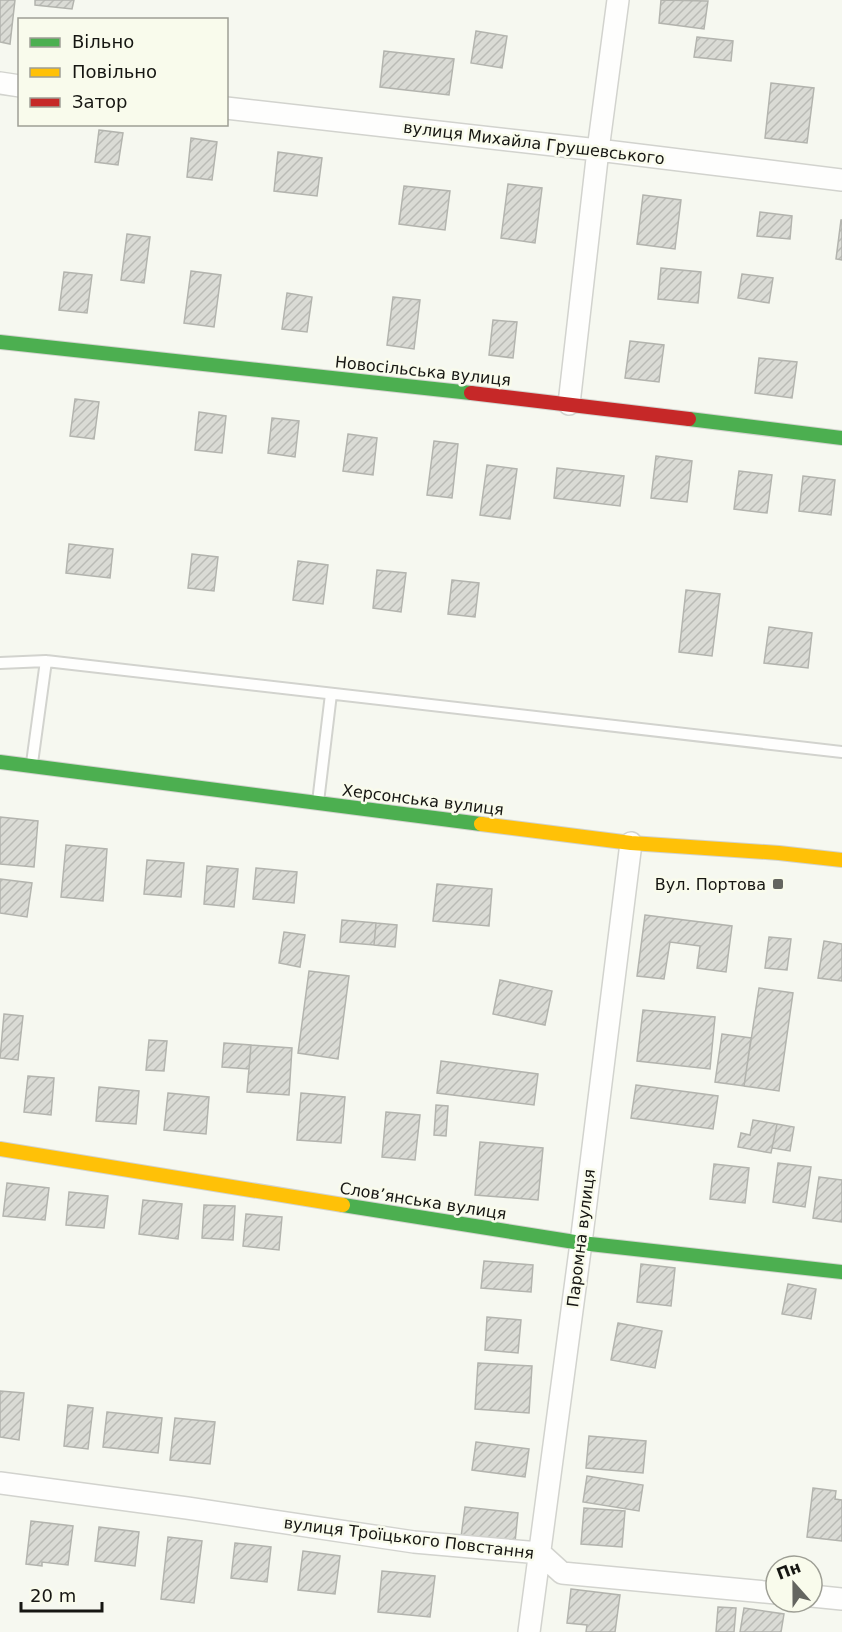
<svg xmlns="http://www.w3.org/2000/svg" width="842" height="1632" font-family="'DejaVu Sans',sans-serif">
<style>
.building{fill:url(#building-hatch);stroke:#b3b4ae;stroke-width:1.5}
.lines{fill:none;stroke-linecap:round;stroke-linejoin:round}
.lane-casing{stroke:#d2d3ce;stroke-width:14}
.street-casing{stroke:#d2d3ce;stroke-width:24}
.fast-casing{stroke:#d2d3ce;stroke-width:16}
.slow-casing{stroke:#d2d3ce;stroke-width:16}
.jam-casing{stroke:#d2d3ce;stroke-width:16}
.lane{stroke:#fefefd;stroke-width:10}
.street{stroke:#fefefd;stroke-width:21}
.fast{stroke:#4caf50;stroke-width:14}
.slow{stroke:#ffc107;stroke-width:14}
.jam{stroke:#c62828;stroke-width:14}
.poi-dot{fill:#646560;stroke:#f9fbec;stroke-width:2}
.labels{text-anchor:middle;dominant-baseline:central;stroke-width:5;stroke-linejoin:round;paint-order:stroke}
.street-label{font-size:16px;fill:#161612;stroke:#f9fbec}
.poi-label{font-size:16px;fill:#161612;stroke:#f9fbec;text-anchor:end}
</style>
<defs>
<pattern id="building-hatch" width="6" height="6" patternUnits="userSpaceOnUse" patternTransform="scale(1.5)"><rect width="6" height="6" fill="#dadbd5"/><path d="M-1 1l2-2M0 6l6-6M5 7l2-2" fill="none" stroke="#babbb6"/></pattern>
</defs>
<rect width="100%" height="100%" fill="#f6f8f0"/>
<!-- building -->
<path class="building" d="M0,0H15L10,44L0,42Z
M35,0H74L72,9L35,5Z
M661,0L708,1L704,29L659,23Z
M476,31L507,36L502,68L471,63Z
M697,37L733,41L731,61L694,57Z
M384,51L454,59L449,95L380,87Z
M771,83L814,88L807,143L765,138Z
M99,130L123,133L118,165L95,162Z
M191,138L217,142L212,180L187,177Z
M278,152L322,158L317,196L274,191Z
M508,184L542,188L535,243L501,238Z
M404,186L450,191L445,230L399,224Z
M643,195L681,200L675,249L637,244Z
M760,212L792,216L790,239L757,236Z
M841,220H842V260L836,259Z
M127,234L150,237L144,283L121,280Z
M661,268L701,272L698,303L658,299Z
M191,271L221,275L214,327L184,323Z
M64,272L92,275L87,313L59,310Z
M742,274L773,278L769,303L738,298Z
M287,293L312,297L307,332L282,329Z
M393,297L420,300L414,349L387,345Z
M493,320L517,322L513,358L489,355Z
M630,341L664,345L659,382L625,378Z
M759,358L797,362L792,398L755,393Z
M75,399L99,402L94,439L70,436Z
M199,412L226,416L222,453L195,450Z
M272,418L299,421L295,457L268,453Z
M348,434L377,438L373,475L343,471Z
M434,441L458,444L452,498L427,495Z
M656,456L692,461L687,502L651,498Z
M487,465L517,469L510,519L480,515Z
M557,468L624,476L620,506L554,498Z
M739,471L772,475L767,513L734,509Z
M803,476L835,480L831,515L799,511Z
M69,544L113,549L110,578L66,573Z
M192,554L218,557L214,591L188,588Z
M298,561L328,565L323,604L293,600Z
M377,570L406,573L401,612L373,608Z
M452,580L479,583L475,617L448,614Z
M686,590L720,594L712,656L679,652Z
M769,627L812,633L808,668L764,663Z
M0,817L38,821L34,867L0,864Z
M66,845L107,849L103,901L61,897Z
M147,860L184,863L181,897L144,894Z
M207,866L238,869L234,907L204,904Z
M256,868L297,872L294,903L253,899Z
M0,879L32,883L27,917L0,913Z
M437,884L492,889L489,926L433,921Z
M645,915L732,926L726,972L697,968L700,946L670,942L664,979L637,976Z
M342,920L376,923L374,945L340,942Z
M376,923L397,925L395,947L374,945Z
M284,932L305,935L300,967L279,963Z
M769,937L791,939L787,970L765,968Z
M824,941L842,944V981L818,978Z
M309,971L349,976L338,1059L298,1053Z
M500,980L552,991L545,1025L493,1014Z
M759,988L793,993L779,1091L744,1086Z
M643,1010L715,1017L710,1069L637,1061Z
M4,1014L23,1016L18,1060L0,1058Z
M722,1034L751,1038L744,1086L715,1082Z
M149,1040L167,1041L164,1071L146,1070Z
M224,1043L251,1045L249,1069L222,1067Z
M251,1045L292,1048L289,1095L247,1092Z
M441,1061L538,1074L534,1105L437,1093Z
M28,1076L54,1078L51,1115L24,1112Z
M636,1085L718,1096L713,1129L631,1118Z
M99,1087L139,1091L136,1124L96,1121Z
M168,1093L209,1097L206,1134L164,1130Z
M301,1093L345,1097L341,1143L297,1140Z
M436,1105L448,1106L446,1136L434,1135Z
M386,1112L420,1115L415,1160L382,1157Z
M753,1120L777,1124L771,1153L738,1147L741,1133L750,1135Z
M777,1124L794,1127L790,1151L772,1148Z
M480,1142L543,1148L538,1200L475,1195Z
M778,1163L811,1167L805,1207L773,1202Z
M714,1164L749,1168L745,1203L710,1199Z
M819,1177L842,1180V1222L813,1218Z
M7,1183L49,1188L45,1220L3,1216Z
M69,1192L108,1196L104,1228L66,1225Z
M143,1200L182,1204L178,1239L139,1234Z
M204,1205L235,1206L233,1240L202,1238Z
M246,1214L282,1217L279,1250L243,1246Z
M484,1261L533,1265L531,1292L481,1288Z
M641,1264L675,1268L671,1306L637,1302Z
M788,1284L816,1289L811,1319L782,1314Z
M487,1317L521,1320L518,1353L485,1350Z
M618,1323L662,1331L655,1368L611,1360Z
M478,1363L532,1366L529,1413L475,1409Z
M0,1391L24,1393L19,1440L0,1437Z
M68,1405L93,1408L88,1449L64,1446Z
M107,1412L162,1418L158,1453L103,1447Z
M175,1418L215,1422L210,1464L170,1460Z
M589,1436L646,1441L643,1473L586,1468Z
M476,1442L529,1449L525,1477L472,1470Z
M587,1476L643,1485L639,1511L583,1502Z
M813,1488L836,1491L835,1499L842,1500V1541L807,1537Z
M465,1507L518,1513L515,1542L461,1537Z
M584,1508L625,1511L622,1547L581,1544Z
M31,1521L73,1526L68,1565L42,1562V1566L26,1564Z
M99,1527L139,1532L135,1566L95,1561Z
M168,1537L202,1541L194,1603L161,1599Z
M235,1543L271,1547L267,1582L231,1578Z
M303,1551L340,1556L335,1594L298,1590Z
M382,1571L435,1576L430,1617L378,1612Z
M571,1589L620,1595L615,1632H586L587,1625L567,1623Z
M718,1607L736,1608L734,1632H716Z
M744,1608L784,1614L781,1632H740Z"/>
<g class="lines">
<!-- lane casing -->
<g class="lane-casing">
<path id="lane" d="M0,663L46,661L842,752
M32,763L46,661
M318,802L331,694"/>
</g>
<!-- street casing -->
<g class="street-casing">
<path id="street" d="M0,83L20,86
M226,108L598,150L842,180
M569,404L598,150L618,0
M0,1483L187,1508L414,1542L540,1553L562,1573L776,1593
M812,1596L842,1599
M529,1632L581,1243L631,843"/>
</g>
<!-- fast casing -->
<g class="fast-casing">
<path id="fast" d="M0,342L471,393
M689,419L842,438
M0,762L481,824
M343,1205L581,1243L842,1272"/>
</g>
<!-- slow casing -->
<g class="slow-casing">
<path id="slow" d="M481,824L631,843L779,853L842,860
M0,1149L343,1205"/>
</g>
<!-- jam casing -->
<g class="jam-casing">
<path id="jam" d="M471,393L689,419"/>
</g>
<!-- lane -->
<use href="#lane" class="lane"/>
<!-- street -->
<use href="#street" class="street"/>
<!-- fast -->
<use href="#fast" class="fast"/>
<!-- slow -->
<use href="#slow" class="slow"/>
<!-- jam -->
<use href="#jam" class="jam"/>
</g>
<!-- markers -->
<rect class="poi-dot" x="772" y="878" width="12" height="12" rx="3"/>
<g class="labels">
<!-- street labels -->
<g class="street-label">
<text transform="translate(534 143) rotate(7)">вулиця Михайла Грушевського</text>
<text transform="translate(423 371) rotate(6)">Новосільська вулиця</text>
<text transform="translate(423 800) rotate(7)">Херсонська вулиця</text>
<text transform="translate(423 1201) rotate(9)">Словʼянська вулиця</text>
<text transform="translate(581 1238) rotate(-83)">Паромна вулиця</text>
<text transform="translate(409 1538) rotate(7)">вулиця Троїцького Повстання</text>
</g>
<!-- poi labels -->
<g class="poi-label">
<text x="766" y="884">Вул. Портова</text>
</g>
</g>
<!-- legend -->
<rect x="18" y="18" width="210" height="108" fill="#f9fbec" stroke="#9e9f95" stroke-width="1.5"/>
<rect x="30" y="38" width="30" height="9" fill="#4caf50" stroke="#9e9f95" stroke-width="1.5"/>
<text x="72" y="48" font-size="18" fill="#161612">Вільно</text>
<rect x="30" y="68" width="30" height="9" fill="#ffc107" stroke="#9e9f95" stroke-width="1.5"/>
<text x="72" y="78" font-size="18" fill="#161612">Повільно</text>
<rect x="30" y="98" width="30" height="9" fill="#c62828" stroke="#9e9f95" stroke-width="1.5"/>
<text x="72" y="108" font-size="18" fill="#161612">Затор</text>
<!-- north arrow -->
<g transform="translate(794 1584) rotate(339)"><circle r="28" fill="#f9fbec" stroke="#9e9f95" stroke-width="1.5"/>
<path d="M0-4.5L10 22L0 15L-10 22Z" fill="#646560"/>
<text y="-9" font-size="16" font-weight="bold" text-anchor="middle" fill="#161612">Пн</text>
</g>
<!-- scale -->
<path d="M21 1602v9h81v-9" fill="none" stroke="#161612" stroke-width="3"/>
<text x="30" y="1602" font-size="18" fill="#161612" stroke="#f9fbec" stroke-width="4.5" paint-order="stroke">20 m</text>
</svg>
